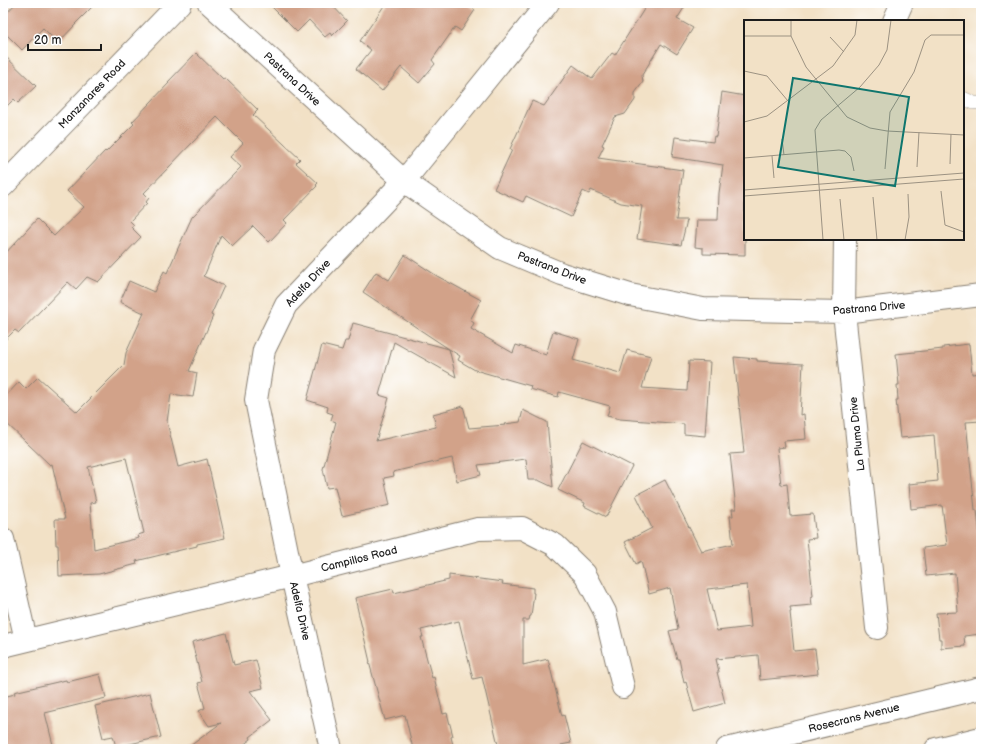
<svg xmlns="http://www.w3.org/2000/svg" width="984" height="752" font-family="'Balsamiq Sans',sans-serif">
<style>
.building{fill:#d2a289;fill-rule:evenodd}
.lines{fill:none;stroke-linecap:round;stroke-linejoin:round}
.lane-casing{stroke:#877e71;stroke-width:14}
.street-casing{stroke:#877e71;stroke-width:24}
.secondary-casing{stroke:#877e71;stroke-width:24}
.primary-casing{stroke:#877e71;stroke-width:24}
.lane{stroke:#fff;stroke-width:13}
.street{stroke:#fff;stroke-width:22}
.secondary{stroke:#fff;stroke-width:22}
.primary{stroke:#fff;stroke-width:22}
.labels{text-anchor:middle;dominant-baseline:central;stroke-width:3.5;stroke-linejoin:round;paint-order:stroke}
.street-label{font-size:11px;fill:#1c1c1c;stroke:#fff}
.inset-road{fill:none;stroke:#9c9282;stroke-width:1}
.view{fill:#0f766e;fill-opacity:0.15;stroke:#0f766e;stroke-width:2}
.inset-edge{fill:none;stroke:#1c1c1c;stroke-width:2}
</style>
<rect width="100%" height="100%" fill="#fff"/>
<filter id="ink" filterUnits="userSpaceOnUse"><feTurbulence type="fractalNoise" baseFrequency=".025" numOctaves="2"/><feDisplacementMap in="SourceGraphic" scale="8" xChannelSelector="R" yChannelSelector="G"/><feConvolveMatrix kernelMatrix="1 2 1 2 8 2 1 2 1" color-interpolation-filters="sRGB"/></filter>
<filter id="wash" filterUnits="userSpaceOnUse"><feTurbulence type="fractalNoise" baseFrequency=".012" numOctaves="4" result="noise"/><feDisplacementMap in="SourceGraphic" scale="16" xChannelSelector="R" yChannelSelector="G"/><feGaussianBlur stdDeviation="0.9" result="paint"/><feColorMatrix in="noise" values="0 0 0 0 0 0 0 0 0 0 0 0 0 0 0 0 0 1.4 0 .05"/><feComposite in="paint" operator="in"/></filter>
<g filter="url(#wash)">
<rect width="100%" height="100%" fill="#f2e1c6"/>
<g id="blocks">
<!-- building -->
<path class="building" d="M16,3H96L75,24H76L58,43L43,28L22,50L3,31V17Z
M268,3H330L347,21L332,36L330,33L325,37L309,20L297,32Z
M386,3H465L475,10L461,31L455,27L432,60L435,64L419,83L401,67L382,91L356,69L371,50L360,41Z
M648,3H687L677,19L693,28L677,54L661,44L642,75L643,82L635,93V100L625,114L615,117L602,145L604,146L598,158L683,170L676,220H687L681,245L637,239L642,206L621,203L591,190L589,194L583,191L571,217L526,196L523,202L494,189L512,150L510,149L532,101L544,106L573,65L592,79L612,53L615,55Z
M196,53L223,79L225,78L258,110L253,115L300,159L296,163L318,183L316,185L317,186L284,220L287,223L269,242L253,226L232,246L221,235L205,274L203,276L224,286L211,315L213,316L189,371L197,373L193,397L171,394L167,422L178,467L207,459L225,538L197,544V546L136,561L137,564L99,574L59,576L58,545H56L55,519H65L52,464L50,465L3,420V399L19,382L26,389L38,377L77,412L124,365L126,353L144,313L120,302L129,281L154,292L164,271L167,273L192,217L241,167L230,157L243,143L217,117L144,193L149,198L146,202L147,203L130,221L134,225L131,227L141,237L98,282L87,277L76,289L68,282L19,333L15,330L3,342V256L37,219L54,236L84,207L67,191L105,151L106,152L134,124L132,122L169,83L168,82ZM126,458L144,533L138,535L139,538L94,549L90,503L96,502L88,467Z
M3,54L36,86L18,103L14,99L3,110Z
M722,92L745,96V255L703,254V248L695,247L697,220H718L719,193L723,165L672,157L675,137L713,142L714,136L716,137Z
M405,255L437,276L481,300L470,320L474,323L471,329L513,353L516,345L546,355L553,331L579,339L573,360L620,373L627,350L651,356L642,388L687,391L689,361L710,362L705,436L684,434V424L620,419L607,416L610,406L559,392L558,397L530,389L531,386L475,370L458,360L460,356L449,349L456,377L394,342L379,395L389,398L376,441L436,427L433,414L463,406L469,428L506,425L505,424L520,422L523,410L547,422L553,487L538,480H528L526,459L478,465L481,475L457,481L452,458L393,472L394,476L384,478L390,505L342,516L335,487L327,488L323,469L336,422L331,420L333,414L327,412L328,407L307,400L322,345L342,350L345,341H348L353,323L449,349L363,292L376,272L389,280Z
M969,344L972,374L981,373V421L966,422L975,510H977L980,537H981V634L964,636L965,646L941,648V639H939L936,613L958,612L955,573L926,576L923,548L947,545L942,505L911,509L909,484L938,481L934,435L900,438L896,400H898L897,385H899L896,354L943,349V347Z
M734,357L757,359V361L803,364L800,415L804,414L806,439L784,441L785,447L777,448L781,485L787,484L790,516L813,514L816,538L807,539L813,596L811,597L812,605L790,607L791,612H790L794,651L815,649L818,674L760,680L758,655L716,659L719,672H717L725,703L694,712L686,682L684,683L679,659H677L669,631L678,629L670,588L649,594L641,561L636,564L625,542L652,528L636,495L665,480L701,551L733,544L730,516H733L732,509H736L730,454L744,453ZM747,585L751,627L717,631L707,589Z
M583,441L632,466L606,517L584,506L585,503L558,490Z
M449,575L503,582L502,584L533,588V593H534L531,616H530L529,620H523V665L548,659L562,716L564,715L571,743L561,745L562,749H499L482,677L473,679L459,621L421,630L423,637H421L432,678L434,677L443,714L447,713L453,736L451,737L454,749H413L405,715L385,720L369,662H370L355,598L393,589L394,593L449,580Z
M226,633L234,665L256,660L263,688L250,691L272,720L250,737L251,739L238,749H186L221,723L209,726L199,711L205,708L198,683L202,682L192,642Z
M100,674L106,698L45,713L54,749H3V697L15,694L14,692L66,680L67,682Z
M150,693L161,737L116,747L113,736L103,738L95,706Z"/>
</g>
</g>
<g filter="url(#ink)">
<use href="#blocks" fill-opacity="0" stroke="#877e71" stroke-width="1"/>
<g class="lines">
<!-- lane casing -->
<g class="lane-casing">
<path id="lane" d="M963,98L974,103H981"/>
</g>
<!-- street casing -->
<g class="street-casing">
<path id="street" d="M209,3L404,181L500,248L562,274L630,295L703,309L844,312L981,295
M894,21L902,3
M3,186L180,3
M845,239L844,312L877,628
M3,539L26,640
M3,646L292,576L478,529L522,528L555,545L585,574L605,612L623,687"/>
</g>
<!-- secondary casing -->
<g class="secondary-casing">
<path id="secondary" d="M331,749L292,576L256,400L264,350L286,305L404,181L548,3"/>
</g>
<!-- primary casing -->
<g class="primary-casing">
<path id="primary" d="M727,749L981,688
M936,749L981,738"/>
</g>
<!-- lane -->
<use href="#lane" class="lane"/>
<!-- street -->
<use href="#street" class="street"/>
<!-- secondary -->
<use href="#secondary" class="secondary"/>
<!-- primary -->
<use href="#primary" class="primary"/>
</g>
</g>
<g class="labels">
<!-- street labels -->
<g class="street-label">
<text transform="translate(292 79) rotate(43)">Pastrana Drive</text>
<text transform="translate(92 94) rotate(-46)">Manzanares Road</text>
<text transform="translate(552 268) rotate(21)">Pastrana Drive</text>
<text transform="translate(308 283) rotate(-47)">Adelfa Drive</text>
<text transform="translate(869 308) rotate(-5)">Pastrana Drive</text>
<text transform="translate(857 434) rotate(-96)">La Pluma Drive</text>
<text transform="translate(359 559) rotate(-14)">Campillos Road</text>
<text transform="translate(300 611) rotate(77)">Adelfa Drive</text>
<text transform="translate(854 718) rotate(-14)">Rosecrans Avenue</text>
</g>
</g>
<!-- overview -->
<g transform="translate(744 20)">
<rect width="220" height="220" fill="#f2e1c6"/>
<path class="inset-road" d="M47,0V16L62,47L103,97L126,108L143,111L220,115M0,16H47M86,17L100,32M0,51L23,56L44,81M0,102L23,96L89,46L111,15L113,0M38,119L40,135M28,136L30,158M0,138L95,130L101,131L107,137L110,151M206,144L207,114M173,147L175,112M141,149L146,92L170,52L181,20L187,15H220M0,170L220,153M197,171L201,205L220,212M0,176L220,159M129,177L133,220M96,179L100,220M79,220L71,110L77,100L116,67L135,45L143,30L147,0M161,220L165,197L164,174"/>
<path class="view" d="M49,58L165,77L151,166L34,147Z"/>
<rect width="220" height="220" class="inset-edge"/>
</g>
<!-- margin -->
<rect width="984" height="752" fill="none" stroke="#fff" stroke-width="16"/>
<!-- scale -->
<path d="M28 44v6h73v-6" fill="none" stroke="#1c1c1c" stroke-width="2"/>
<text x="34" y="44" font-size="12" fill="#1c1c1c" stroke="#ffffff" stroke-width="3" paint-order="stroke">20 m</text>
</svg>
